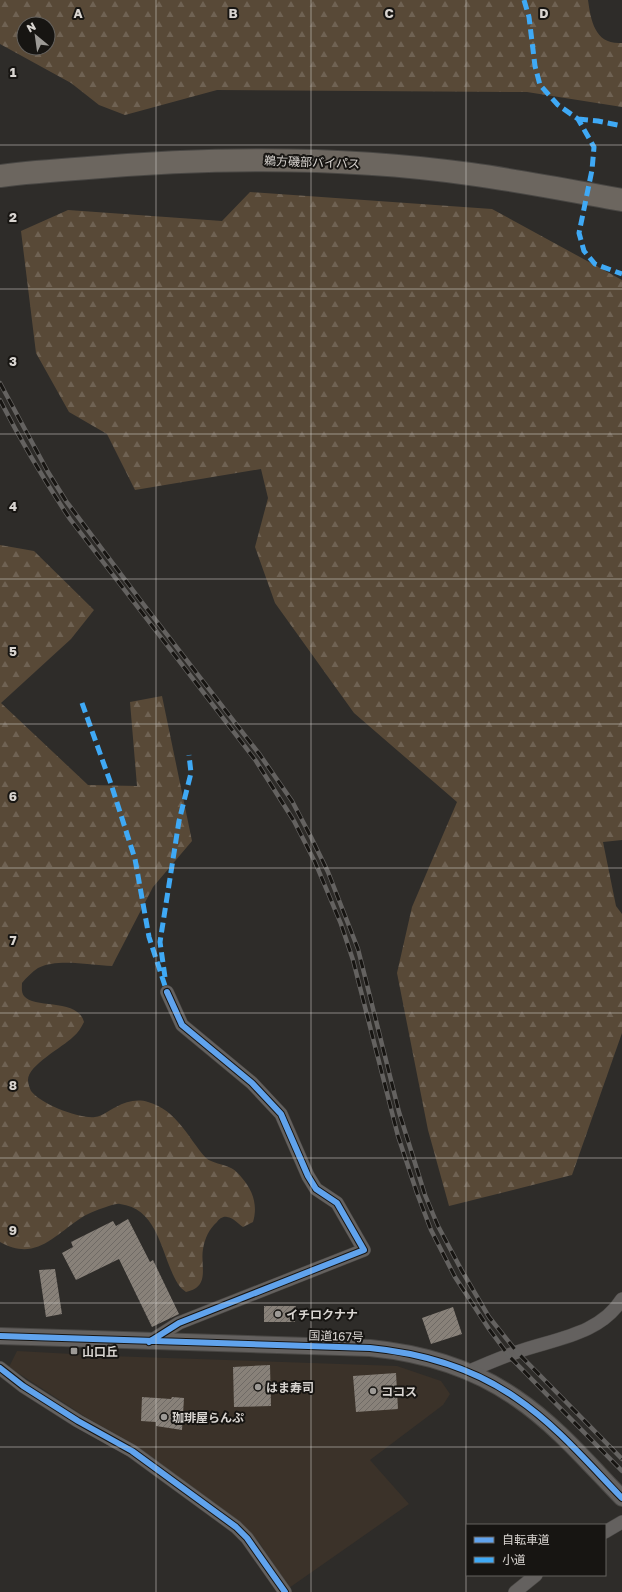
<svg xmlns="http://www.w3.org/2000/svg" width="622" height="1592" font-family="'Golos Text','Noto Sans JP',sans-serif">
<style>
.built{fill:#3b3229}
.forest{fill:url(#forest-firs);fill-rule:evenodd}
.building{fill:url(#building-hatch)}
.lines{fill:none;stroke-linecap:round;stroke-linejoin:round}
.minor-casing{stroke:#494744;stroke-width:14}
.tertiary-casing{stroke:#494744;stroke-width:18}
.trunk-casing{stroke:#494744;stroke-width:24}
.minor{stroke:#64615f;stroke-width:13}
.tertiary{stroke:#64615f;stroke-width:16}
.trunk{stroke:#6c665f;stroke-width:22}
.rail-casing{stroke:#646260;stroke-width:4.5}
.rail{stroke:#171512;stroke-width:3;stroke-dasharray:9;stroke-linecap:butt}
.quiet{stroke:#3fa9f5;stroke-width:5;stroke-dasharray:10 5;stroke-linecap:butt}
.cycleway-casing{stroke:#171512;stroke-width:8}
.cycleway{stroke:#60a3ed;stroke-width:6}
.grid{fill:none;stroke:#d9d5d1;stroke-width:1;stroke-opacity:0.55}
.poi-dot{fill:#9d9a96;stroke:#171512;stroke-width:1.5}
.labels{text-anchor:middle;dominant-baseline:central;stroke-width:4;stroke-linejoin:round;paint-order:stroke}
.street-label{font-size:12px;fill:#d9d5d1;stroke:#171512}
.poi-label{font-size:12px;font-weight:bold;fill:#d9d5d1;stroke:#171512;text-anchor:start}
.grid-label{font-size:13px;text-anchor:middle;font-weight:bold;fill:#d9d5d1;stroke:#171512;stroke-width:4;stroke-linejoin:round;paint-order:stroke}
</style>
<defs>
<pattern id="forest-firs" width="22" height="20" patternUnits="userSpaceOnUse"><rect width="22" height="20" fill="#584937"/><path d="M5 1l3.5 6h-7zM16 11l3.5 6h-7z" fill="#6f6253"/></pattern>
<pattern id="building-hatch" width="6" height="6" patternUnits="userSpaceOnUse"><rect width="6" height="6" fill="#888179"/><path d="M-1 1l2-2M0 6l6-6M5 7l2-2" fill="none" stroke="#6f6a65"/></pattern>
</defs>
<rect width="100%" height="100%" fill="#2e2c29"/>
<!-- built -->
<path class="built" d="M17,1351L110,1356L397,1366L441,1381L450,1394L443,1405L370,1460L409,1504L289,1588L259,1542L237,1521L101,1427L9,1367Z"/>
<!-- forest -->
<path class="forest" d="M0,0H588C591,21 595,45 622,43V107L527,92L217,90L125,115L99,105L71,83L0,44ZM24,24H48V48H24Z
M250,192L492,209L622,280V840L603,842L616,906L622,914V1033L572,1175L449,1206L428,1130L397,973L412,907L457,802L354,713L275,603L255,547L268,498L261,469L135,490L107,434L69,412L36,353L21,231L68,210L222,221Z
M0,545L34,551L94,610L71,639L1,703L88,785L137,786L130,702L162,696L192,841L153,887L112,966C90,965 57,958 38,968C32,972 26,978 22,983C22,987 21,992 24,996C34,1009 78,998 84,1022C81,1028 78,1033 73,1037C63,1047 28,1065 28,1080C28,1083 30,1089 31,1091C41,1104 79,1119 95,1117C103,1116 109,1110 116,1107C126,1101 138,1099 148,1102C177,1110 188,1138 206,1158C211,1163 224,1164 231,1168C235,1170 239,1174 242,1178C253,1191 258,1205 253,1222L243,1227C238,1224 234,1218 227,1217C223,1216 219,1219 217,1222C209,1229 205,1238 203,1249C200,1266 211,1287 186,1292C183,1290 180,1287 178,1284C161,1257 160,1209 120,1204C116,1203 110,1206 106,1207C96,1210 86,1214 78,1220C52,1238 34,1261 0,1242Z"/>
<!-- building -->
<path class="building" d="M128,1219L150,1262L153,1260L179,1314L152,1327L119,1259L76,1280L62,1253L73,1247L71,1242L113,1221L116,1226Z
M55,1269L62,1314L46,1317L39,1270Z
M264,1306H296L295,1322H264Z
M453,1307L462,1334L431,1344L422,1318Z
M270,1365L271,1406L234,1407L233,1367Z
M396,1373L398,1409L356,1412L353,1376Z
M142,1397L171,1399L172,1397L184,1398L182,1430L156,1426V1422L141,1421Z"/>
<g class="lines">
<!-- minor casing -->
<g class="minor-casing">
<path id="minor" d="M149,1342L179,1323L364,1250L337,1203L316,1189L308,1176L281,1114L252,1083L182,1025L167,992
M0,1368L23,1386L78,1421L132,1451L236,1527L247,1538L285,1592
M467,1372C484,1365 500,1358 517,1352C553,1339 600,1335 622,1299
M605,1532L622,1522
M515,1592L536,1575"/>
</g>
<!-- tertiary casing -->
<g class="tertiary-casing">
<path id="tertiary" d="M0,1336L370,1348C421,1353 473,1368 516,1398C556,1425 588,1463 622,1498"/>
</g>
<!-- trunk casing -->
<g class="trunk-casing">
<path id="trunk" d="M0,176C29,172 59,170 88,168C215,157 343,156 470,174C521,181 572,191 622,200"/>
</g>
<!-- minor -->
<use href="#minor" class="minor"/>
<!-- tertiary -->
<use href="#tertiary" class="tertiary"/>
<!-- trunk -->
<use href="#trunk" class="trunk"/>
<!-- rail casing -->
<g class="rail-casing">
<path id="rail" d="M0,383L48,472L66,501L141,601L260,755L292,801L311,837L328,872L358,949L399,1112L425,1195L438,1226L462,1271L489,1317L517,1352L622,1459
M0,400C21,441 44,480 70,519L256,761L294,821L315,862L341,924L353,960L398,1136L417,1193L431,1230L455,1277L489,1329L509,1356L622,1471"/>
</g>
<!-- rail -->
<use href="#rail" class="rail"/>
<!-- quiet -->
<path class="quiet" d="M524,0L529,17L535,66L540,85L558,105L578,119L594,147L592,170L579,233L584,251L595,264L622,274
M578,119L598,121L622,126
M82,703L111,784L135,859L149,937L167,992
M165,977L160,942L179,821L191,773L189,755"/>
<!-- cycleway casing -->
<g class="cycleway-casing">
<path id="cycleway" d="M0,1336L370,1348C421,1353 473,1368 516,1398C556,1425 588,1463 622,1498
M149,1342L179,1323L364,1250L337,1203L316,1189L308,1176L281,1114L252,1083L182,1025L167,992
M0,1368L23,1386L78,1421L132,1451L236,1527L247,1538L285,1592"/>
</g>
<!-- cycleway -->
<use href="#cycleway" class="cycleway"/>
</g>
<!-- grid -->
<path class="grid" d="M156,0V1592M311,0V1592M466,0V1592M0,145H622M0,289H622M0,434H622M0,579H622M0,724H622M0,868H622M0,1013H622M0,1158H622M0,1303H622M0,1447H622"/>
<!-- markers -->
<g class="poi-dot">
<circle cx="278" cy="1314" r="4"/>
<rect x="70" y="1347" width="8" height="8" rx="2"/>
<circle cx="258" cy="1387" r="4"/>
<circle cx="373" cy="1391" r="4"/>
<circle cx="164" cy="1417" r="4"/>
</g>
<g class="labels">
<!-- street labels -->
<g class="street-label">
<text transform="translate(312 162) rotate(2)">鵜方磯部バイパス</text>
<text transform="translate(336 1336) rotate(2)">国道167号</text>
</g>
<!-- poi labels -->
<g class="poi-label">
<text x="286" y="1314">イチロクナナ</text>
<text x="82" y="1351">山口丘</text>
<text x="266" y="1387">はま寿司</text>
<text x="381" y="1391">ココス</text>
<text x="172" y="1417">珈琲屋らんぷ</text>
</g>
</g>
<g class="grid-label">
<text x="78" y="18">A</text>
<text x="233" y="18">B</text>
<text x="389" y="18">C</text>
<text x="544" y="18">D</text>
<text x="13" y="77">1</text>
<text x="13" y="222">2</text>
<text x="13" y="366">3</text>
<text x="13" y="511">4</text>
<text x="13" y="656">5</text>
<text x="13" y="801">6</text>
<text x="13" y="945">7</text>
<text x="13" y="1090">8</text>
<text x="13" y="1235">9</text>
</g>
<!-- legend -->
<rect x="466" y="1524" width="140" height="52" fill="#171512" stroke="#65625e"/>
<rect x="474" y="1537" width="20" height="6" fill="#60a3ed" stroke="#65625e"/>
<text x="502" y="1544" font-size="12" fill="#d9d5d1">自転車道</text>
<rect x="474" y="1557" width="20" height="6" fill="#3fa9f5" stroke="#65625e"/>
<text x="502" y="1564" font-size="12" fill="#d9d5d1">小道</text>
<!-- north arrow -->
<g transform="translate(36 36) rotate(331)"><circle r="19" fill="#171512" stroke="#65625e"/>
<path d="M0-3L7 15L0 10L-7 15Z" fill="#9d9a96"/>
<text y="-6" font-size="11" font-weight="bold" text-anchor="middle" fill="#d9d5d1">N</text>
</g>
</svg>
